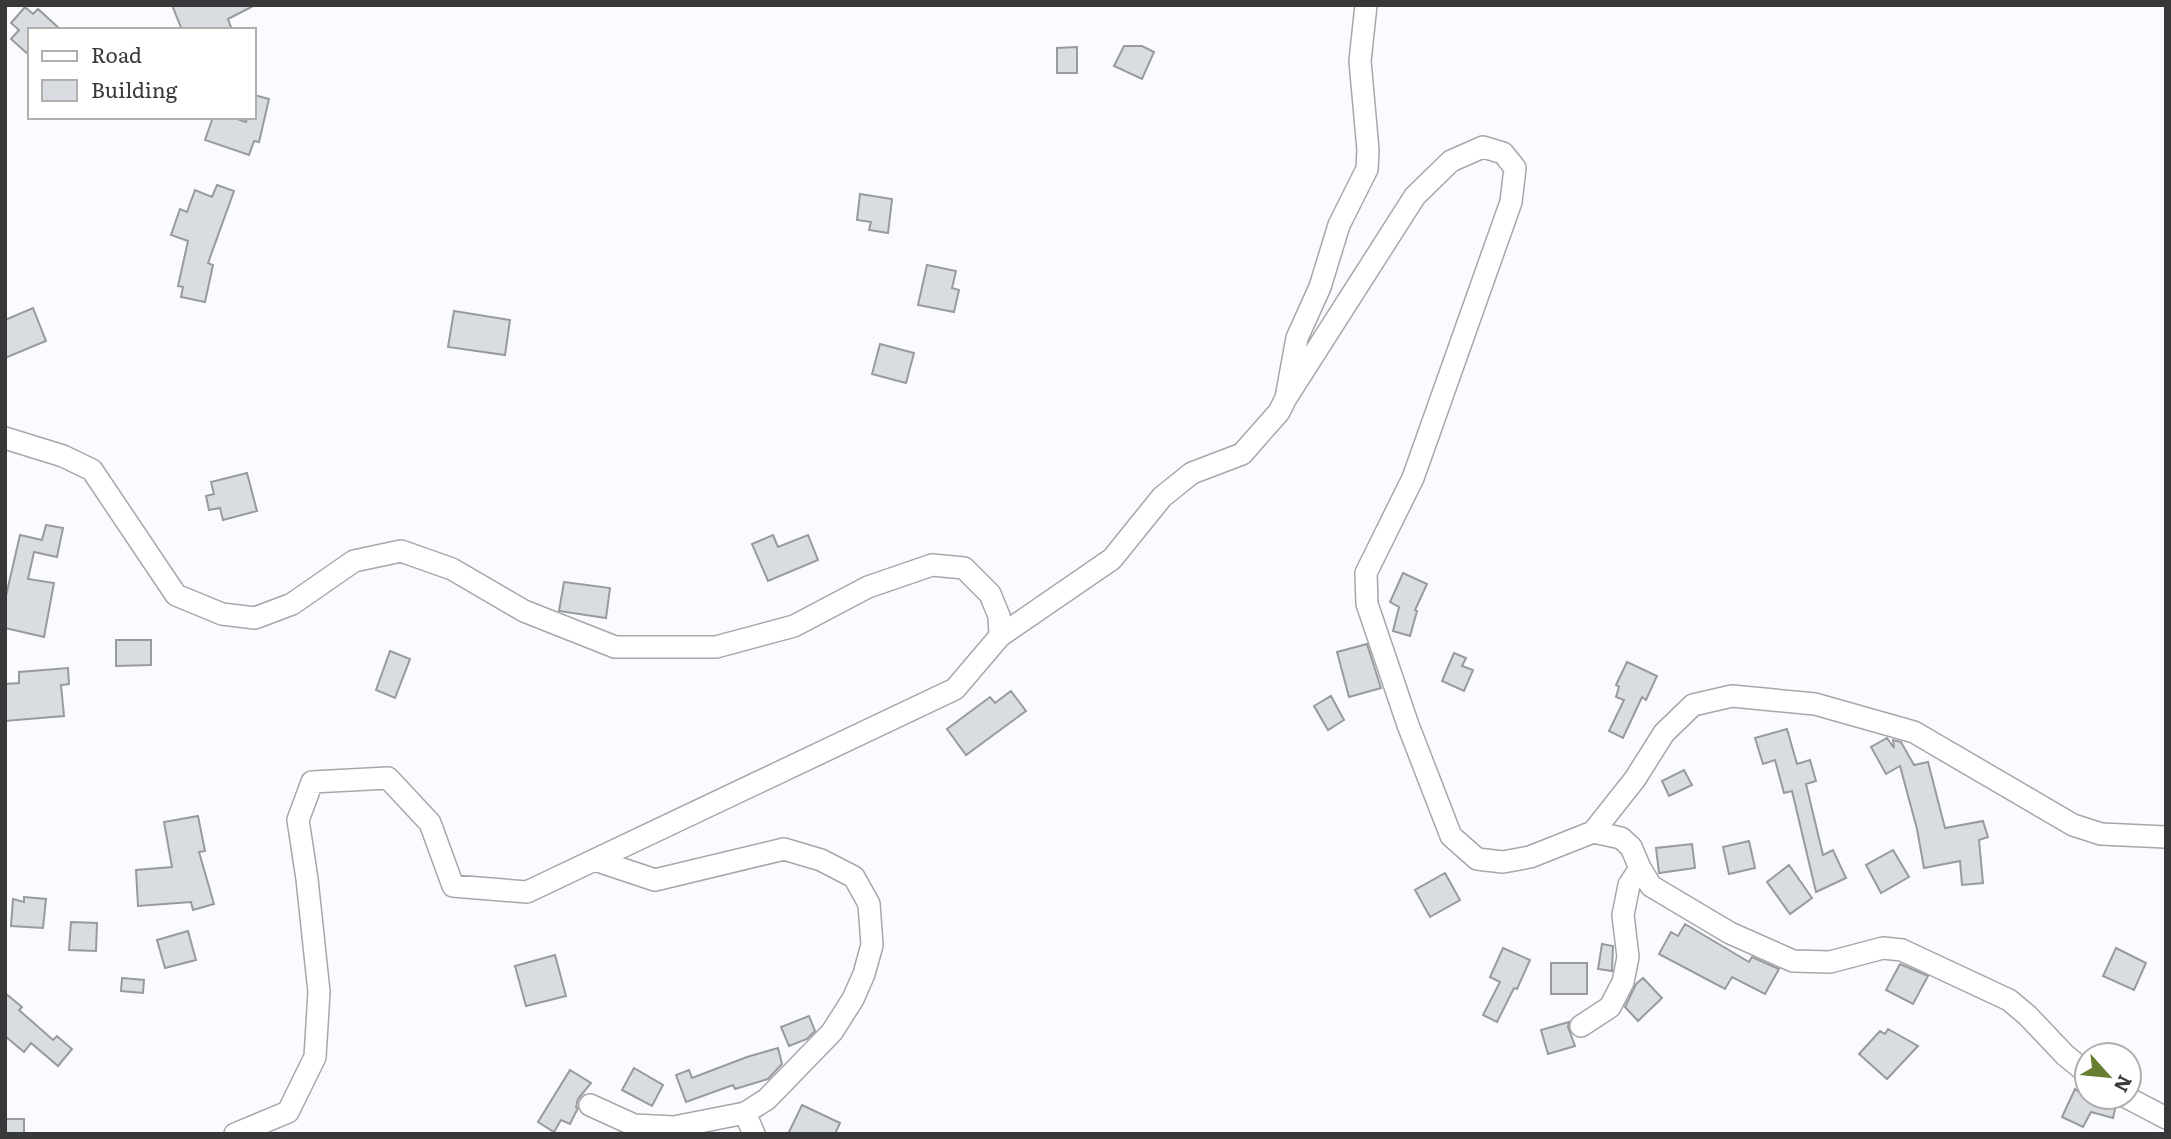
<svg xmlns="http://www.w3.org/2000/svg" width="2171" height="1139" font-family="Literata,serif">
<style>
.building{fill:#d9dce0;stroke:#989a9e;stroke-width:2}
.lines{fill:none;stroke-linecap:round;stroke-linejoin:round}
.minor-casing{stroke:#a5a7ab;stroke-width:24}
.minor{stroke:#fff;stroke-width:21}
</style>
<rect width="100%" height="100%" fill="#fafbff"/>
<!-- building -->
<path class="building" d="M172,5H255L228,19L232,30H182Z
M25,7L33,14L38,9L61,30H30V56L11,39L19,30L11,23Z
M1124,46H1142L1154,52L1142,79L1114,66Z
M1077,47V73H1057V48Z
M254,95L269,99L259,142L254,141L249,155L205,140L213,117H231L246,122L247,117H254Z
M217,185L234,191L208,263L213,265L205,302L181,297L183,287L178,286L188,241L171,235L180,209L187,212L195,190L212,197Z
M860,194L892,199L888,233L869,230L871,222L857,220Z
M927,265L956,271L952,288L959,290L954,312L918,305Z
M33,308L46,341L5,358V320Z
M454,311L510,320L505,355L448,347Z
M880,344L914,353L906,383L872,374Z
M247,473L257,511L223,520L220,508L209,510L206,496L214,494L211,482Z
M46,525L63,528L57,557L34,552L28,579L54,583L44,637L5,628V600L20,535L42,540Z
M773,535L778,547L808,535L818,560L768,581L752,544Z
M1403,573L1427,584L1415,610L1417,611L1410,636L1393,631L1399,607L1390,602Z
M564,582L610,588L606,618L559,611Z
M116,640H151V665L116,666Z
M1367,644L1381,688L1349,697L1337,652Z
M390,651L410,659L395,698L376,690Z
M1454,653L1466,658L1462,666L1473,670L1464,691L1442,681Z
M1627,662L1657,676L1646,700L1642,697L1623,738L1609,731L1624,700L1616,697L1619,687L1616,685Z
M68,668L69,684L61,685L64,716L5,721V684L19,683V672Z
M1011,691L1026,711L966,755L947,729L990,697L995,703Z
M1331,696L1344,720L1328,730L1314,706Z
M1787,729L1797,764L1810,760L1816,781L1806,784L1823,855L1833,850L1846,878L1816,892L1792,791L1784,793L1775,760L1763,764L1755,738Z
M1887,738L1894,748L1893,740L1901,742L1914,765L1928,762L1945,828L1983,821L1988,837L1979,840L1983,883L1962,885L1960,861L1924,868L1917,829L1900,766L1886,774L1871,747Z
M1684,770L1692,785L1669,796L1662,781Z
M198,816L205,851L199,852L214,904L193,910L191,902L138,906L136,870L172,867L164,822Z
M1749,841L1755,868L1729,874L1723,847Z
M1692,844L1695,868L1659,873L1656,848Z
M1893,850L1909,877L1881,893L1866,865Z
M1789,865L1812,898L1790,914L1767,882Z
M1445,873L1460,900L1430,917L1415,890Z
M24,897L46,899L43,928L11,926L13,899L24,902Z
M71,922L97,923L96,951L69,950Z
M1685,924L1749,962L1752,957L1779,969L1765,994L1732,977L1725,989L1659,954L1671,932L1678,936Z
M188,931L196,960L165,968L157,940Z
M1602,944L1613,946L1612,971L1598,969Z
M1503,948L1530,960L1517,989L1514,988L1497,1022L1483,1015L1500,982L1490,977Z
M2116,948L2146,963L2134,990L2103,976Z
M555,955L566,996L526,1006L515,966Z
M1551,963H1587V994H1551Z
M1900,964L1928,976L1913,1004L1886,990Z
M122,978L144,980L143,993L121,991Z
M1643,978L1662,998L1638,1021L1625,1007L1636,984Z
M5,993L22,1007L19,1010L53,1040L57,1036L72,1049L58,1066L31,1043L24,1052L5,1036Z
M809,1016L815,1031L807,1039L789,1046L781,1027Z
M1569,1022L1568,1027L1575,1046L1548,1054L1541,1030Z
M1888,1029L1918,1046L1887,1079L1859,1054L1880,1031L1885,1034Z
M778,1048L782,1064L768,1079L735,1089L733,1085L686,1102L676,1075L689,1070L692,1078L747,1057Z
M634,1068L663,1085L652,1106L622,1090Z
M570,1070L591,1083L578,1099L576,1107L578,1108L570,1124L561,1120L554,1132L538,1122Z
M2075,1089L2087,1097L2116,1105L2113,1118L2091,1112L2083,1127L2062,1117Z
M802,1105L840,1123L835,1134H788Z
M5,1119H24V1134H5Z"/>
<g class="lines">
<!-- minor casing -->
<g class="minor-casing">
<path id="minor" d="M1286,398L1415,196L1451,161L1483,147L1503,153L1515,168L1511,202L1413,478L1366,573L1367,604L1408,725L1451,836L1477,859L1503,862L1530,857L1593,832L1635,779L1664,733L1693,705L1732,696L1815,704L1914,732L2073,825L2101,834L2166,837
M5,438L63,456L92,470L176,595L222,614L255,618L292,604L354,561L401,551L452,569L524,611L615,647H716L794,626L868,587L932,565L964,568L990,594L999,616L1000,636L955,689L527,892L453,886L430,823L388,778L312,782L298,820L307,879L319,992L315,1057L288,1112L235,1134
M1000,636L1112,559L1162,497L1192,473L1242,454L1279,412L1286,398L1297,338L1320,287L1339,225L1367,169L1368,150L1360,61L1366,5
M1593,832L1621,838L1631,847L1640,868L1651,886L1730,933L1793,961L1830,962L1883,948L1902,950L2009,1000L2027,1015L2065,1055L2087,1073
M1581,1026L1610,1007L1623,982L1628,957L1623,915L1629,885L1640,868
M2126,1097L2166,1118
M590,1105L634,1125L674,1127L745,1113L767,1099L832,1032L853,999L864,974L872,945L869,904L854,877L821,860L784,849L655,880L595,860
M745,1113L754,1134"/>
</g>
<!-- minor -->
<use href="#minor" class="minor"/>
</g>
<!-- border -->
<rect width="2171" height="1139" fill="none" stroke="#373839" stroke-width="14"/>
<!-- legend -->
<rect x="28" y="28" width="228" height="91" fill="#ffffff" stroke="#afafb0" stroke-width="2"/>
<rect x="42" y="51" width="35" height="10" fill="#ffffff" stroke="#afafb0" stroke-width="2"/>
<text x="91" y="63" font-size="21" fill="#373839">Road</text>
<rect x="42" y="80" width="35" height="21" fill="#d9dce0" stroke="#afafb0" stroke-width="2"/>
<text x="91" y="98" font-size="21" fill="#373839">Building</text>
<!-- north arrow -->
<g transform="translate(2108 1076) rotate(117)"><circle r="33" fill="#ffffff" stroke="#afafb0" stroke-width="2"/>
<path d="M0-5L12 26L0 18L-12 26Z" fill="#677d2f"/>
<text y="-10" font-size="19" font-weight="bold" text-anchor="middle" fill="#373839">N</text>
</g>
</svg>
